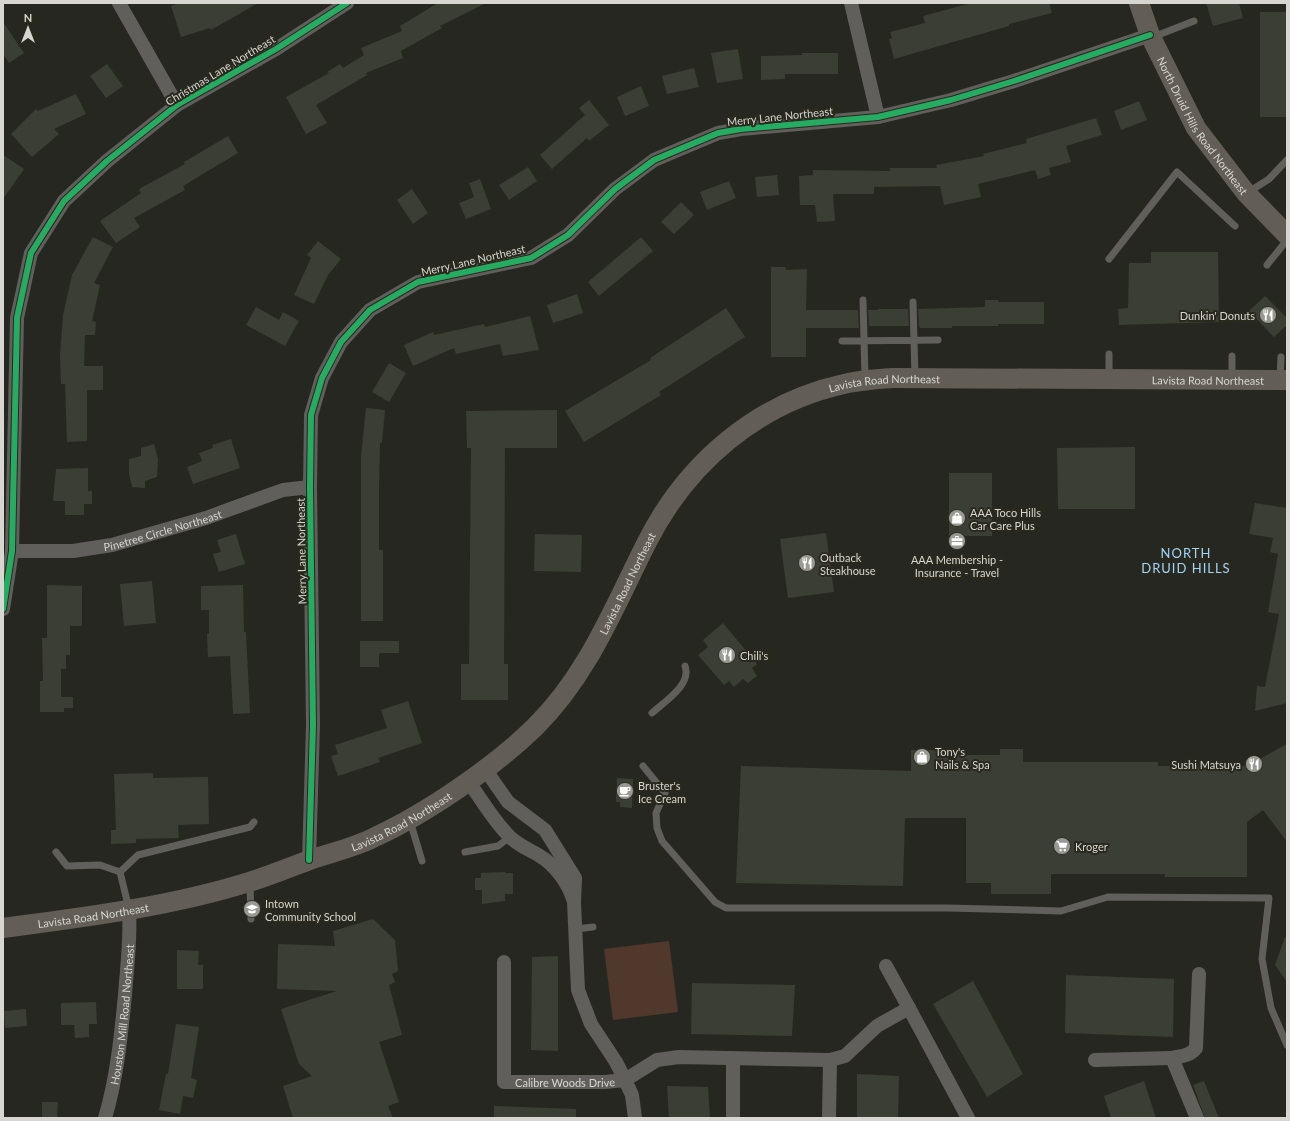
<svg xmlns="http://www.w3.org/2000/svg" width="1290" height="1121" font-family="Lato,sans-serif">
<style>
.green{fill:#51382c}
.building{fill:#3b3e34}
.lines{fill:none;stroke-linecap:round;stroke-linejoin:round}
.service{stroke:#605f5b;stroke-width:7}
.minor{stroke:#605f5b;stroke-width:14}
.secondary{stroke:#625e57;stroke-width:20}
.cycleway-casing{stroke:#2a291e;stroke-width:8}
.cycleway{stroke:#26ab63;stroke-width:6}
.labels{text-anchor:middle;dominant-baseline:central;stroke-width:4;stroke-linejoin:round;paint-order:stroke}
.street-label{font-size:11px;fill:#d7d6d0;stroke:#2a291e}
.poi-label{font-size:11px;fill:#d7d6d0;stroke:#2a291e;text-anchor:start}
.quarter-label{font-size:13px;letter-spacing:1px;fill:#9ed5fd;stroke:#2a291e}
</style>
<rect width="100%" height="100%" fill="#272721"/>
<!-- green -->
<path class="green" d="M669,941L678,1012L613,1020L604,949Z"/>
<!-- building -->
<path class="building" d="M179,3H258L211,30L210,28L181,37L171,6Z
M438,3H486L440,26L442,28L401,51L403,58L366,73L367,75L316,105L327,123L306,134L286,97L329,73L327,72L340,64L343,68L364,55L361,48L402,31L400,26Z
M971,3H1049L1052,13L1009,24V26L894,59L889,39L892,38L890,32L925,23L923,16Z
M1206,3H1239L1243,18L1213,26Z
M1260,12H1286V117H1260Z
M3,22L24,53L9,63L3,54Z
M738,49L743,79L717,83L711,53Z
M802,53H838V74H785V79L761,80V56L802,55Z
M107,64L123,86L106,98L90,76Z
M694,68L699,87L667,94L662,76Z
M641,86L649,106L625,116L617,97Z
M76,94L86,114L54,129L59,134L32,157L11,134L36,109L38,111Z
M589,100L609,125L589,141L587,138L552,169L540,155L585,115L579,108Z
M1139,101L1147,120L1121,130L1114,111Z
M1096,118L1102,135L1066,146L1071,162L1049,168L1051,175L1038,179L1035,170L978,184L981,197L944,205L940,186L874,187V194H833L835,221L817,222L815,205H800L799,176L813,175V170L890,171V168H937L936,165L984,156L983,154L1027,143L1026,139Z
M228,136L238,153L183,186L185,190L134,218L140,227L116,243L100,221L141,193L139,189L185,164L184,162Z
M3,155L24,169L3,199Z
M528,167L537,181L509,200L499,185Z
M777,175L779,195L757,197L755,177Z
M480,179L491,209L466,219L459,203L474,197L469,183Z
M729,181L736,198L707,210L700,192Z
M412,189L428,213L413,224L397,200Z
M681,202L694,215L674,234L661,222Z
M93,237L113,247L94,283L100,285L92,321L96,322L95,335H85L84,366H103V390H87V441L67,442L65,384H61L60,354L63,315L72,275Z
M641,237L653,251L599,296L588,282Z
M318,241L341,259L328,275L314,304L294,295L311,258L307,255Z
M1151,252H1218L1219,322L1119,325L1118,309L1128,308L1129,263H1151Z
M771,267H785L786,270L807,269L806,310H858L859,328H806V357H771Z
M577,294L583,313L553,323L547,305Z
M1265,296L1287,318V325L1274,337L1249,311Z
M985,300H998V302H1044V324H998V326H952V328H920L919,326L918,309L985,307Z
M256,307L279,320L283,312L299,321L285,346L246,325Z
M726,308L745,337L659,392L661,395L584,442L565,411L651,360L650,358Z
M878,309H908L909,326H869L868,310H878Z
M530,316L539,350L503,356L500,344L456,354L454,348L413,366L404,345L433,332L434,335L484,324L485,327Z
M389,363L406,373L389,402L372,392Z
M366,408L385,410L382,443H380L379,488V550H383V621H361V456Z
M557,410V448H505L504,664H508V700H461V664H469L471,448H467L466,411Z
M231,439L240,468L193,484L187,467L202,461L199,453L213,448L212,445Z
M154,444L158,459L157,477L145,481V488L132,487L129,474V459L141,456V448Z
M1135,447V509H1058L1057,448Z
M88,468V491H92V504H84V515H65V501H53L56,469Z
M949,473H992V536H949Z
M1255,503L1287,508V703L1255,711L1257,686L1265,687L1279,614L1268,612L1278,554L1270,552L1273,538L1249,534Z
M826,533L834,592L788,598L780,539Z
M236,534L245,564L219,572L213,554L221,552L217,540Z
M535,534L582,535L581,572L534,571Z
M152,581L156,623L124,626L120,584Z
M47,585L82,586V626H70V655H66V669H61V697H73V708H64V712H40V681H43L42,638H47Z
M243,585L244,632H246L250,713L233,714L230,656L208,657L207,634L209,633V610H201V586Z
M723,623L757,664L752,668L757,676L748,683L743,679L734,687L729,681L724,685L698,655L708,647L703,640Z
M360,641H399V653H379V667H360Z
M408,701L422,743L378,758L380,762L338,776L331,756L338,754L335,745L387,728L381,710Z
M1287,744V842L1263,810L1247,822V877H1165V874H1051V894H991V883H966V818H905L903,886L736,883L741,766L911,771V750H966V755H1000V749H1023V762H1158V766H1247Z
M153,773V778L208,777L209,824L178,825L179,838L136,839V843L111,844V830H116L114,774Z
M617,778L633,779L632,808L620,807V802H616Z
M505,872V873H513V894H505V901L482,904V890H475V878H481V873Z
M373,919L395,940L398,971L392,974L395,982L389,985L402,1035L379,1042L399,1102L388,1106L393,1118H293L283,1086L312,1076L299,1064L281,1009L337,991L277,989L278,944L335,946L333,931Z
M1285,937H1287V982L1275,965Z
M177,950L199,951L198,965H203V989H177Z
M558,956V1051L531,1050L532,957Z
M1066,975L1174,979L1173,1037L1065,1033Z
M973,981L1023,1074L987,1097L933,1004Z
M692,983L795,985L792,1036L691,1034Z
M96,1002L97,1024H89V1037L75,1038L74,1025H61V1003Z
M26,1009L27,1026L5,1028L4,1011Z
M176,1024L199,1027L191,1078L197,1080L193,1098L183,1096L180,1114L159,1110L166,1074H168Z
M857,1074L899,1076L898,1118H857Z
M1144,1081L1156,1118H1111L1104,1096Z
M1204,1081L1219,1118H1205L1193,1085Z
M667,1086L708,1087L710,1118H669Z
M42,1102H58L57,1118H42Z
M494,1106L576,1109V1118H494Z"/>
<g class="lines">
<!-- service -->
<path class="service" d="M1153,37L1194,21
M1247,193L1269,179L1287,160
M1109,259L1177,172L1235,226
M1267,265L1287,240
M863,300L865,378
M913,302L915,378
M842,341L938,340
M1232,356V378
M1109,377V354
M1280,379L1281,357
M652,713C664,702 692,685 685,666
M643,766L665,793L656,813L657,828L662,841L715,902L726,908H948L1061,911L1108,897L1269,898L1262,959L1271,1008L1287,1045
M410,821L422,861
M56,852L67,866L100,865L120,872
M465,852L498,846L510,837
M120,872L138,855L250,827L254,822
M120,872L129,909
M250,884L251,919
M576,929L593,927"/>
<!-- minor -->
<g class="minor">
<path d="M119,3L177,105"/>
<path d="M851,3L878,117"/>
<path id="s1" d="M12,551H73L112,545L206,518L283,490L310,487"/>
<path d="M3,609L12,551L17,318L31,253L64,201L107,161L177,105L276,49L347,3"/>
<path d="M485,769L508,802L545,830L575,878L574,902L578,990L591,1024L616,1062L625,1080L632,1095L635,1118"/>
<path d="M468,781C482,800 494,822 511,838C520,846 530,850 540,856C555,865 568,883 573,899"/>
<path d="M309,860L313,725L310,487L311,415L322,378L341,342L370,310L418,282L531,258L568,235L615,189L654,160L718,133L741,129L878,117L951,100L1014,81L1150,35"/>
<path id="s2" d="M504,962V1082H605L625,1080L657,1060L679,1057L830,1060L845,1056L877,1026L909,1008L968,1118"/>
<path d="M886,966L909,1008"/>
<path d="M733,1059V1118"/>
<path d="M1095,1060L1172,1058"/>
<path id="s3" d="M105,1118C117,1078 121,1036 125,995C127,966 131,938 129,910"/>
<path d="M829,1118L830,1060"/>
<path d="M1197,1118L1172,1058C1181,1056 1190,1056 1196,1048L1199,974"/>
</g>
<!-- secondary -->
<g class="secondary">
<path id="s4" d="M1139,3L1150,35L1196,128L1246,193L1287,235"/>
<path id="s5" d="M3,928C85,917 169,907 249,882C269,876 288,868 307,861C329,853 354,848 375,837C427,813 494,767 535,727C588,675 614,607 647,542C687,463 757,403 844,384C861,380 878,379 894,378L1287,380"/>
</g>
<!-- cycleway casing -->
<g class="cycleway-casing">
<path id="cycleway" d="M3,609L12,551L17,318L31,253L64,201L107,161L177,105L276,49L347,3
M309,860L313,725L310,487L311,415L322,378L341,342L370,310L418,282L531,258L568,235L615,189L654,160L718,133L741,129L878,117L951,100L1014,81L1150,35"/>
</g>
<!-- cycleway -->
<use href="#cycleway" class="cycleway"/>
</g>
<!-- icons -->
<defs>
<g id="restaurant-disc" transform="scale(0.9)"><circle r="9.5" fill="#999993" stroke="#2a291e"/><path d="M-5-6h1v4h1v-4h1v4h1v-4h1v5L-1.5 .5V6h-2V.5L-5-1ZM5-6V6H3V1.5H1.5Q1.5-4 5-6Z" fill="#fff"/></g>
<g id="shop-disc" transform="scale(0.9)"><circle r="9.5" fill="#999993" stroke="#2a291e"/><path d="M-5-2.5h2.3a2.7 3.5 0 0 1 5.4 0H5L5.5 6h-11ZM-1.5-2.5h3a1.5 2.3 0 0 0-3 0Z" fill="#fff"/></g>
<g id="office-disc" transform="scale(0.9)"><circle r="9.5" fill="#999993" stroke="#2a291e"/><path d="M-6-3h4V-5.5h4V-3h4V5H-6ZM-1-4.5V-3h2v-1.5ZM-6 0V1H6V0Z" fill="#fff"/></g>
<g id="cafe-disc" transform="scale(0.9)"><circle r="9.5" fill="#999993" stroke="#2a291e"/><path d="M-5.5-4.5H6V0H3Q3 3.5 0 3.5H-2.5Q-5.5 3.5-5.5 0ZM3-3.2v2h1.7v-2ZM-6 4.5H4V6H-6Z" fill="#fff"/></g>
<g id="supermarket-disc" transform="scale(0.9)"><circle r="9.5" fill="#999993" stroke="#2a291e"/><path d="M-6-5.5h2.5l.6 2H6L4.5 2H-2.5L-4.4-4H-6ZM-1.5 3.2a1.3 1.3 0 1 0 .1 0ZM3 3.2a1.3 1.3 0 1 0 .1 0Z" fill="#fff"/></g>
<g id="school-disc" transform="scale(0.9)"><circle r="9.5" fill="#999993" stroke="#2a291e"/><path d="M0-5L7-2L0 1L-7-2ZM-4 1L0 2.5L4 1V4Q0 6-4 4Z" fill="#fff"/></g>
</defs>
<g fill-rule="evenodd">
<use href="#restaurant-disc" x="1268" y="315"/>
<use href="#shop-disc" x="957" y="518"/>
<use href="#office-disc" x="957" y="541"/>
<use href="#restaurant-disc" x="807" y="563"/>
<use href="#restaurant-disc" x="727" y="655"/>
<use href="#shop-disc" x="922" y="757"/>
<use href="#restaurant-disc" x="1254" y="764"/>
<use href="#cafe-disc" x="625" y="791"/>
<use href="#supermarket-disc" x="1062" y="846"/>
<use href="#school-disc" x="252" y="909"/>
</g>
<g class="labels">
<!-- street labels -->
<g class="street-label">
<text transform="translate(220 70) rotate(-31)">Christmas Lane Northeast</text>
<text transform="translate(780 116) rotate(-6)">Merry Lane Northeast</text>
<text stroke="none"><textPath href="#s4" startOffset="139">North Druid Hills Road Northeast</textPath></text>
<text transform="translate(473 260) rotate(-13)">Merry Lane Northeast</text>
<text stroke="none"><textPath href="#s5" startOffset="1422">Lavista Road Northeast</textPath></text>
<text stroke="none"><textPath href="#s5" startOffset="1098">Lavista Road Northeast</textPath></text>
<text stroke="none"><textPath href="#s1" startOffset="153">Pinetree Circle Northeast</textPath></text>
<text transform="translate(301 551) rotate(-91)">Merry Lane Northeast</text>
<text stroke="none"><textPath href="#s5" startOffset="751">Lavista Road Northeast</textPath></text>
<text stroke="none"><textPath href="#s5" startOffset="415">Lavista Road Northeast</textPath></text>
<text stroke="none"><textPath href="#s5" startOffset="91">Lavista Road Northeast</textPath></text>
<text stroke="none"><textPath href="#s3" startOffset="105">Houston Mill Road Northeast</textPath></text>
<text stroke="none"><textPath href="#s2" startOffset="181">Calibre Woods Drive</textPath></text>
</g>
<!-- poi labels -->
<g class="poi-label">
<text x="1255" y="315" text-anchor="end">Dunkin' Donuts</text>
<text x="970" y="512">AAA Toco Hills<tspan x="970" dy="13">Car Care Plus</tspan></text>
<text x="820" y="557">Outback<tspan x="820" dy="13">Steakhouse</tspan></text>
<text x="957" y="559" text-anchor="middle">AAA Membership -<tspan x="957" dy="13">Insurance - Travel</tspan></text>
<text x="740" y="655">Chili's</text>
<text x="935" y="751">Tony's<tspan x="935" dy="13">Nails &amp; Spa</tspan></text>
<text x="1241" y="764" text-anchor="end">Sushi Matsuya</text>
<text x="638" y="785">Bruster's<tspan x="638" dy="13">Ice Cream</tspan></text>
<text x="1075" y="846">Kroger</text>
<text x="265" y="903">Intown<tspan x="265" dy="13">Community School</tspan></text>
</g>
<!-- quarter labels -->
<g class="quarter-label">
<text x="1186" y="553">NORTH<tspan x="1186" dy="15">DRUID HILLS</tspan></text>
</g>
</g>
<!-- border -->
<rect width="1290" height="1121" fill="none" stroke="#d7d6d0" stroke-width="8"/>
<!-- north arrow -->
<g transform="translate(28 28)" stroke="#2a291e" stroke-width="3" paint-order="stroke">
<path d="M0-3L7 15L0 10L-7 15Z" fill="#d7d6d0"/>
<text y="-6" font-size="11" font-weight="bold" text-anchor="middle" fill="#d7d6d0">N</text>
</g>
</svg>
